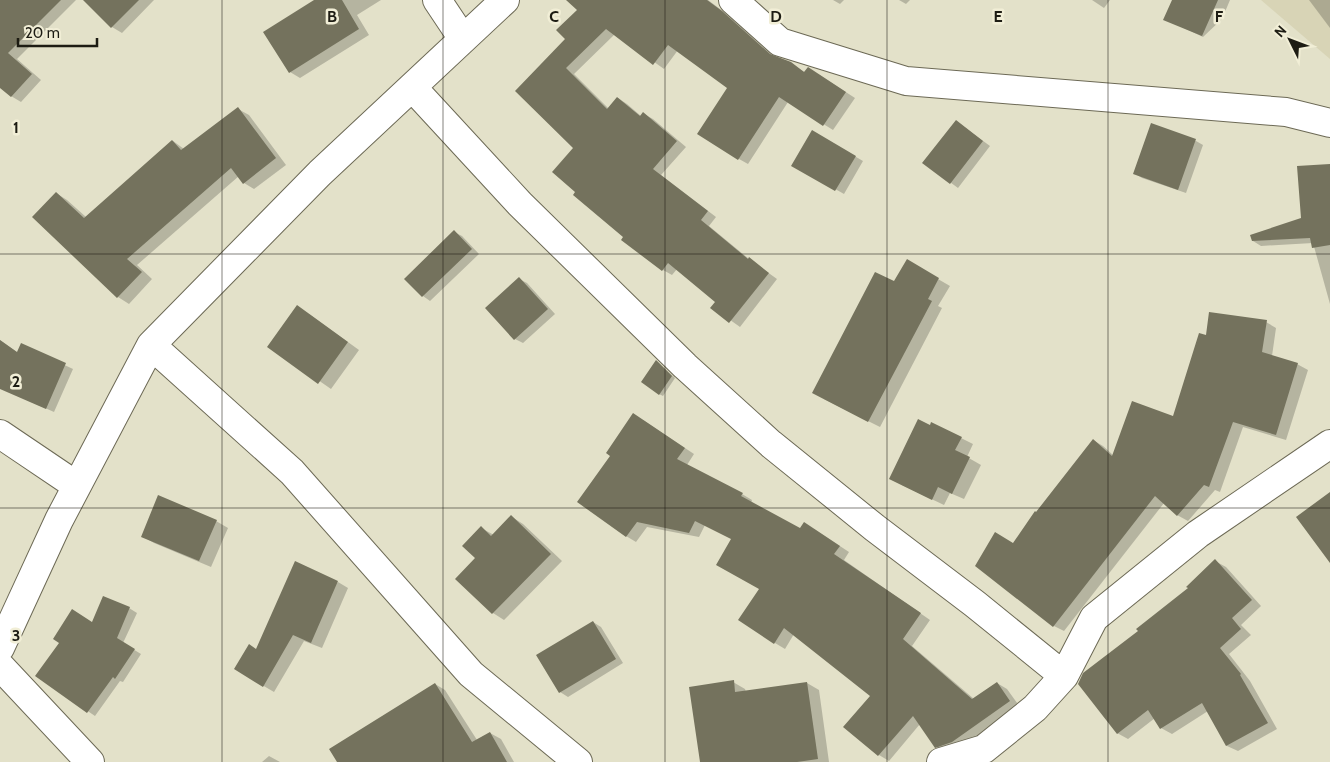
<svg xmlns="http://www.w3.org/2000/svg" width="1330" height="762" font-family="Cabin,sans-serif">
<style>
.built{fill:#d8d4b6}
.shadow{fill:#0003}
.building{fill:#74725d}
.lines{fill:none;stroke-linecap:round;stroke-linejoin:round}
.minor-casing{stroke:#6c6955;stroke-width:30}
.minor{stroke:#fff;stroke-width:28}
.grid{fill:none;stroke:#1d1c13;stroke-width:1;stroke-opacity:0.55}
.grid-label{font-size:16px;text-anchor:middle;font-weight:bold;fill:#1d1c13;stroke:#f1eed6;stroke-width:5;stroke-linejoin:round;paint-order:stroke}
</style>
<rect width="100%" height="100%" fill="#e3e1c9"/>
<!-- built -->
<path class="built" d="M1261,0H1330V59Z"/>
<!-- shadow -->
<path class="shadow" d="M0,0H76L17,59L41,80L21,102L11,96L0,86Z
M85,0H154L122,33L112,27Z
M316,0H381L357,15L369,35L300,78L290,72Z
M567,0H708L732,18L776,57L790,63L806,73L818,74L855,98L833,130L788,102L748,164L739,159L728,88L678,50L664,69L615,34L574,74L609,109L618,98L627,104L641,116L644,114L653,119L686,147L661,175L716,217L709,226L749,259L777,279L740,327L712,307L716,301L677,269L672,275L663,270L625,237L577,192L575,148L517,91L567,39L578,10Z
M833,0H844L840,4Z
M899,0H910L906,4Z
M1092,0H1110L1104,8Z
M1173,0H1230L1222,19L1203,37L1165,19Z
M1309,0H1330V28Z
M238,109L249,115L286,165L254,189L244,183L239,176L137,265L152,279L129,304L118,297L34,217L56,193L67,200L86,217L173,141L184,149Z
M956,121L990,146L958,188L924,163Z
M1151,125L1196,141L1203,145L1186,193L1142,178L1134,173Z
M813,132L863,161L844,194L793,165Z
M1330,165V304L1313,243L1261,246L1253,241L1302,219Z
M454,232L462,236L479,254L430,301L423,296Z
M907,261L950,286L938,306L942,308L880,427L824,399Z
M519,279L527,283L555,314L523,343L515,339Z
M309,314L359,350L331,389L269,346Z
M1266,322L1276,328L1272,356L1297,364L1308,370L1286,440L1243,427L1220,492L1215,490L1188,521L1177,515L1164,503L1064,631L1054,626L1013,544L1093,440L1103,446L1113,455L1174,418L1207,336Z
M0,340L18,353L22,345L73,369L54,412L0,388Z
M657,361L675,378L663,396L659,394Z
M643,420L694,454L687,465L742,494L752,500L751,503L800,530L814,529L849,552L844,560L930,620L912,646L974,699L997,683L1007,689L1020,707L963,747L946,753L936,747L920,724L889,761L879,755L845,727L872,696L794,634L785,649L775,643L761,589L732,539L705,525L699,537L647,527L636,542L626,536Z
M961,438L973,444L967,457L981,465L964,499L950,493L944,505L902,485Z
M512,517L523,524L562,561L504,620L493,613L457,579L476,558L481,528L494,535Z
M216,521L228,528L211,567L154,543L142,536Z
M1215,561L1226,567L1261,606L1241,625L1251,635L1229,654L1250,681L1277,729L1238,751L1227,746L1208,711L1172,734L1161,728L1155,718L1128,739L1117,733L1139,631L1189,589Z
M338,582L348,588L322,648L304,641L274,692L235,669Z
M129,608L137,613L123,643L141,654L123,682L120,681L95,716L36,676L93,623Z
M593,622L601,627L623,663L568,697L560,692L538,655Z
M733,682L745,689L746,692L807,683L819,690L829,762H702Z
M435,684L445,690L477,740L490,733L501,739L514,762H339Z
M269,756L280,762H262Z"/>
<!-- building -->
<path class="building" d="M0,0H61L8,53L32,74L11,97L0,88Z
M83,0H139L111,28Z
M314,0H342L359,29L289,73L263,32Z
M566,0H707L722,11L770,54L791,62L804,72L808,67L846,92L823,126L779,97L738,160L697,134L727,88L668,45L653,65L606,29L566,68L607,109L617,97L640,116L643,112L677,141L653,169L708,211L701,220L748,259L749,257L769,273L729,323L710,308L715,302L668,263L662,271L621,240L623,237L573,195L575,192L552,172L573,148L515,91L565,39L556,30L577,10Z
M1172,0H1218L1202,36L1163,20Z
M238,107L276,158L243,184L231,168L127,259L142,272L117,298L32,217L56,192L84,218L172,140L181,150Z
M956,120L983,141L950,184L922,163Z
M1151,123L1196,139L1178,190L1133,174Z
M812,130L856,156L835,191L791,166Z
M1330,164V245L1312,248L1310,238L1252,241L1250,235L1301,218L1297,166Z
M454,230L472,249L422,297L404,279Z
M907,259L939,278L928,299L932,301L868,422L812,393L875,272L894,281Z
M519,277L548,309L514,340L485,308Z
M297,305L348,342L318,384L267,347Z
M1209,312L1267,320L1262,352L1298,363L1276,435L1233,422L1209,487L1204,485L1177,516L1155,496L1053,627L975,566L995,532L1013,543L1035,511L1036,512L1093,439L1112,456L1132,401L1173,416L1199,333L1206,335Z
M0,340L17,352L21,343L66,363L46,409L0,389Z
M656,360L672,376L659,395L641,382Z
M633,413L685,448L677,459L743,493L741,496L800,528L804,522L840,546L834,554L921,613L903,639L972,699L997,682L1010,701L952,742L935,748L913,716L878,756L843,727L870,696L784,628L774,644L738,620L759,589L716,565L731,539L695,521L689,533L637,522L626,537L577,502L610,456L606,453Z
M918,419L930,425L931,422L962,437L955,450L970,457L952,494L938,487L932,500L889,479Z
M1330,492V563L1296,517Z
M158,495L217,520L199,561L141,537Z
M511,515L551,554L492,614L455,579L475,558L462,546L481,526L491,536Z
M1215,559L1252,600L1232,618L1241,629L1220,648L1241,674L1240,675L1268,723L1226,746L1202,703L1160,729L1148,710L1117,734L1078,684L1083,673L1138,631L1136,629L1188,588L1186,587Z
M295,561L338,581L311,643L293,635L263,687L234,669L249,644L256,649Z
M103,596L130,607L117,638L135,649L115,679L113,677L87,713L35,676L59,643L53,639L72,609L92,622Z
M593,621L616,659L559,693L536,655Z
M734,680L735,692L807,682L818,759L797,762H700L689,687Z
M435,683L472,742L490,732L507,762H337L329,749Z"/>
<g class="lines">
<!-- minor casing -->
<g class="minor-casing">
<path id="minor" d="M437,0L463,39
M733,0L780,42L906,81L1286,112L1330,123
M412,87L520,204L685,366L771,444L875,528L975,604L1064,676
M151,345L292,472L471,674L578,762
M0,434L77,486
M0,648L59,520L151,345L320,173L505,0
M0,666L90,762
M941,762L984,749L1035,708L1064,676L1094,618L1198,534L1330,444"/>
</g>
<!-- minor -->
<use href="#minor" class="minor"/>
</g>
<!-- grid -->
<path class="grid" d="M222,0V762M443,0V762M665,0V762M887,0V762M1108,0V762M0,254H1330M0,508H1330"/>
<g class="grid-label">
<text x="332" y="22">B</text>
<text x="554" y="22">C</text>
<text x="776" y="22">D</text>
<text x="998" y="22">E</text>
<text x="1219" y="22">F</text>
<text x="16" y="133">1</text>
<text x="16" y="387">2</text>
<text x="16" y="641">3</text>
</g>
<!-- north arrow -->
<g transform="translate(1290 40) rotate(312)" stroke="#f1eed6" stroke-width="4" paint-order="stroke">
<path d="M0-4L9 19L0 12L-9 19Z" fill="#1d1c13"/>
<text y="-8" font-size="14" font-weight="bold" text-anchor="middle" fill="#1d1c13">N</text>
</g>
<!-- scale -->
<path d="M18 38v8h79v-8" fill="none" stroke="#1d1c13" stroke-width="2.5"/>
<text x="25" y="38" font-size="15" fill="#1d1c13" stroke="#f1eed6" stroke-width="4" paint-order="stroke">20 m</text>
</svg>
